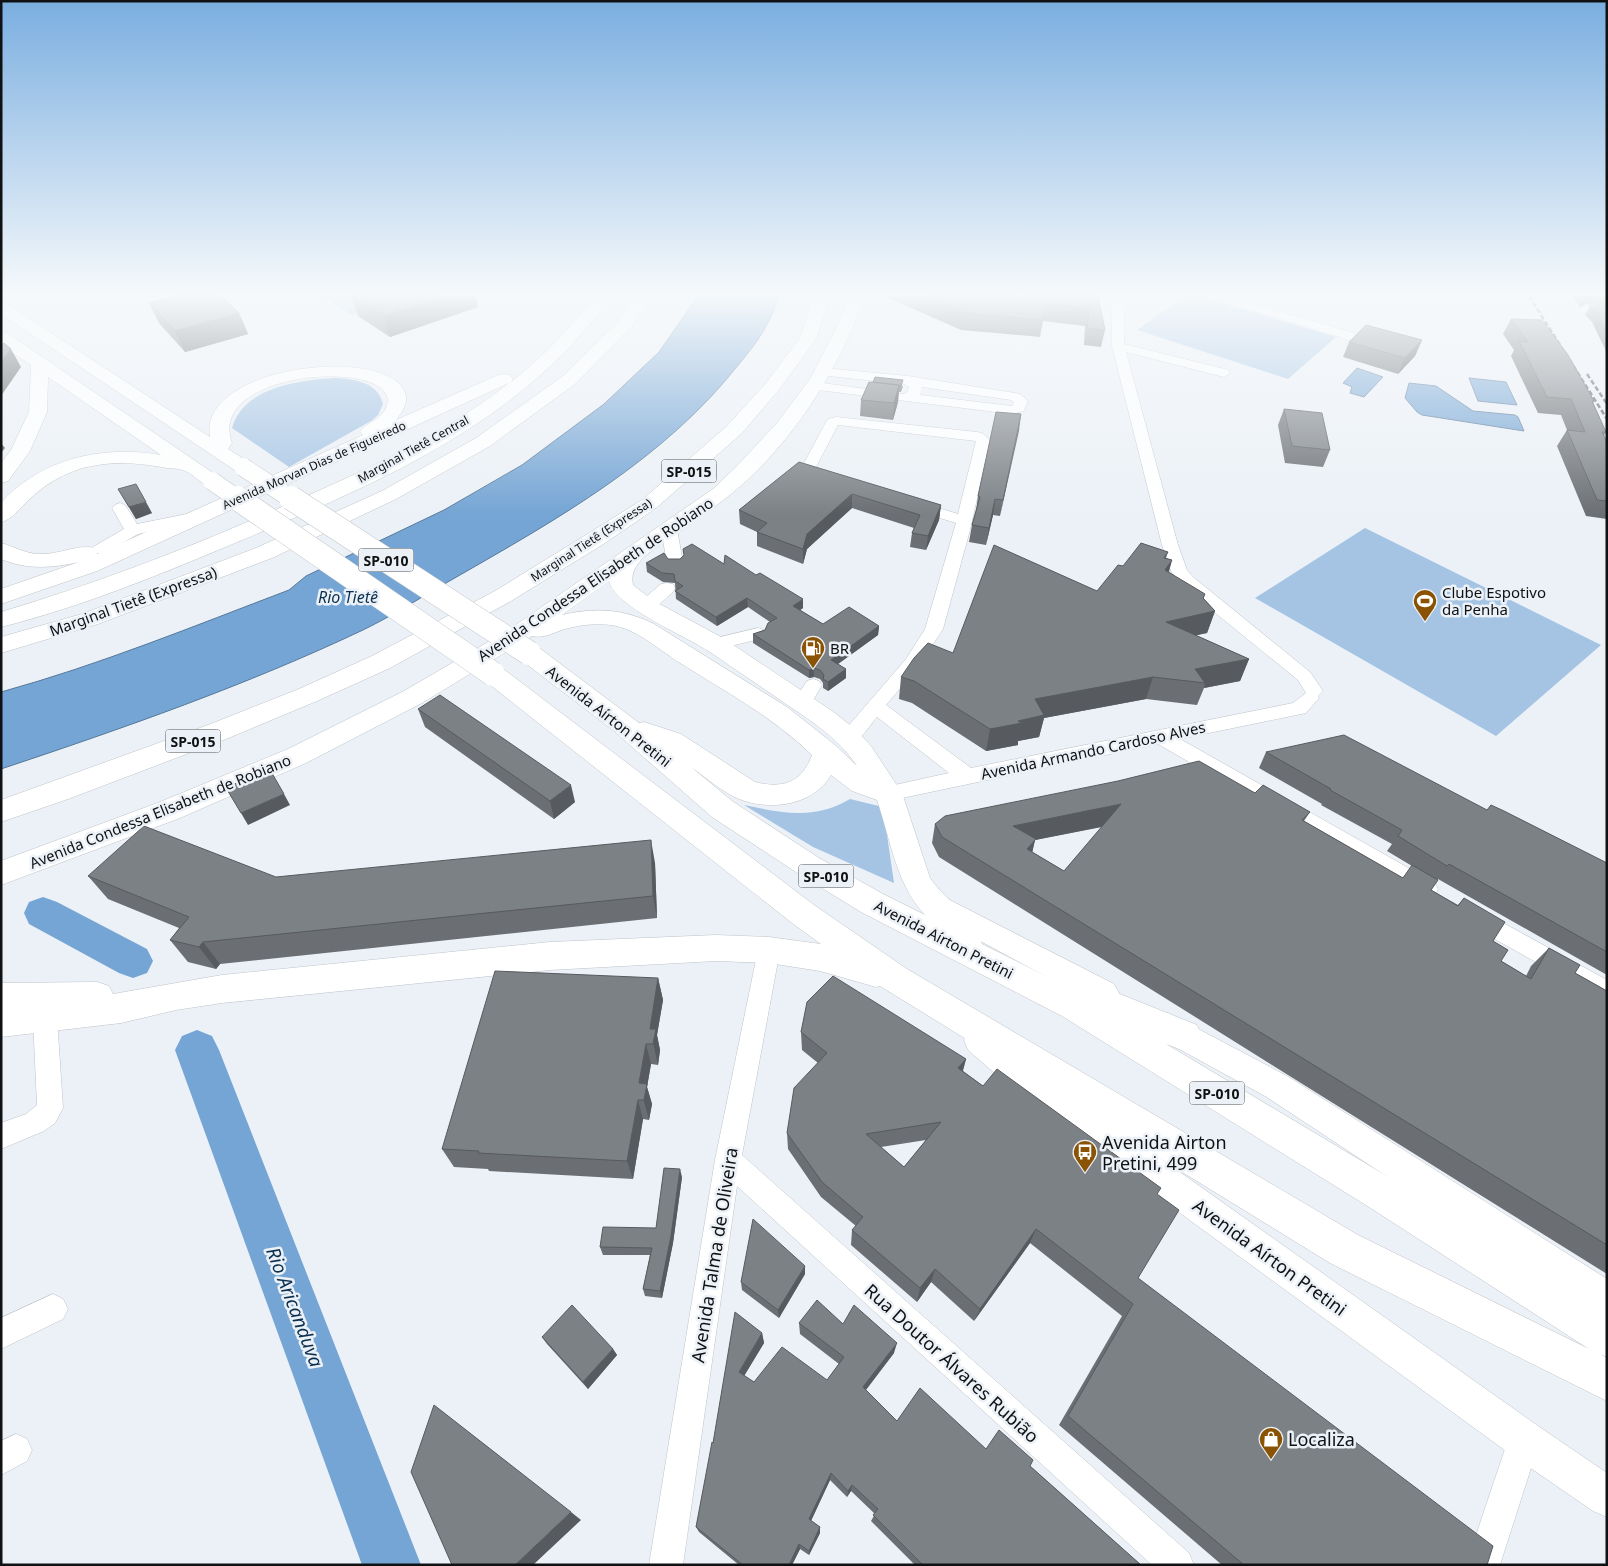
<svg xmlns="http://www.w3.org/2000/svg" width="1608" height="1566" font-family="'Noto Sans',sans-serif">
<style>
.green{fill:#a5c4e4}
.water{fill:#75a5d4;stroke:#56799a}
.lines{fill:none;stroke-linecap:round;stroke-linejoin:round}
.river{fill:#75a5d4;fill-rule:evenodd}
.minor-casing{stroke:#bec4c9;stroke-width:1}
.major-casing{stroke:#bec4c9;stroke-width:1}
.highway-casing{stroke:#bec4c9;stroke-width:1}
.minor{fill:#fff;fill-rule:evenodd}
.major{fill:#fff;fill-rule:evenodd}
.highway{fill:#fff;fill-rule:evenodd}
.rail{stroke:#595c5f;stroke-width:2.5;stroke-dasharray:5 2.5;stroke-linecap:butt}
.highway-bridge-far1-casing{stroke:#bec4c9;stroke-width:19;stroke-linecap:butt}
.highway-bridge-casing{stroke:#bec4c9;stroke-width:25;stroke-linecap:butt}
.highway-bridge-far1{stroke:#fff;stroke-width:18}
.highway-bridge{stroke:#fff;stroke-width:24}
.wall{fill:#6b6f73;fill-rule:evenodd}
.shaded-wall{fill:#575a5e}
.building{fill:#7c8186;stroke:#575a5e;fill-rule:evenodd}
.labels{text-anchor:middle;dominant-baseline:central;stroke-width:5;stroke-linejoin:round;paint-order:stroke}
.far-street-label{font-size:12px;fill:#0f1113;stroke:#ecf1f7}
.shield{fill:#ecf1f7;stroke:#515457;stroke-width:1}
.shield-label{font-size:14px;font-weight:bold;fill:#0f1113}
.street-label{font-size:15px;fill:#0f1113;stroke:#ecf1f7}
.poi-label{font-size:15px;fill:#0f1113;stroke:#ecf1f7;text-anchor:start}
.water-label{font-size:16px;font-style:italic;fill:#0c304f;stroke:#ecf1f7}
.near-poi-label{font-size:18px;fill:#0f1113;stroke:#ecf1f7;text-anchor:start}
.near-street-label{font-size:18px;fill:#0f1113;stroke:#ecf1f7}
.near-water-label{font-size:19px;font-style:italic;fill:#0c304f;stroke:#ecf1f7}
</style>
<rect width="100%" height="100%" fill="#ecf1f7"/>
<!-- green -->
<path class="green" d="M321,296H384L393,301L352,315Z
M1185,296H1198L1336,337L1288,379L1137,330Z
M335,378C354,379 378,382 383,404L378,415L371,421L289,467L232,428C243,387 300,380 335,378Z
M1365,528L1601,645L1496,736L1255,598Z
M850,799L883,807L894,883L813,847L744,805C782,813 815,820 850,799Z"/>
<!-- water -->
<path class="water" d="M698,296H778C772,322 756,344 739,364C665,459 556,520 453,579C423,596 394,615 363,630C247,685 124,728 1,769V692C99,665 194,626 289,590L306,576L444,510L522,465L604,404L659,352Z
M1357,368L1383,377L1364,397L1350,393L1352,387L1343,383Z
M1469,378L1506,382L1517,405L1478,401Z
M1409,383L1436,386L1473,411L1515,415L1518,417L1524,431L1422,415L1417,412L1405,398Z"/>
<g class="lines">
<!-- river -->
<path class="river" d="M43,897L57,902L147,949L153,961L147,973L133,978L119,973L29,924L24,913L29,902Z
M197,1030L212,1036L219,1050L421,1565H362L175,1050L182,1036Z"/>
<!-- minor casing -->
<g class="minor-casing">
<path id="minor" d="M1115,296H1127L1124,304V344L1229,370L1230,373L1224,377L1126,352L1178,545L1187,570L1193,577L1310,672L1323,691L1318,696L1319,698L1306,713L1180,739L1435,883L1438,889L1435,895L1427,898L1419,895L1158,744L888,801L881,798L878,793L881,788L949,773L877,717C867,728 858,748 841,743L838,738L906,659L925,629L954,530L956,523L908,508L905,505L908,502L913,500L958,514L976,441L838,425L816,467V470L831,476L833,479L831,482H821L804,475L802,467L826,422L828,419L836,417L977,432L982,433L990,440L970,530L943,629L918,667L886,705L971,768L1293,703L1306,693L1298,680L1181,585L1171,571L1162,545L1112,346V304Z
M1210,296H1227L1354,333L1356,336L1350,340L1346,339L1212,298Z
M1585,306L1607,308V316L1581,312L1579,310Z
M824,368L908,376L1015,393L1020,394L1028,401L1024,411L1012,414L810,389L808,386L810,383L815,382L903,394L907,393L909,387L904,384L819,375L818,372L819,369ZM922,387L1011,400L1014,402L1012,406L920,395Z
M120,503L125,505L137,524L192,513L197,515L200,518L197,521L138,534L105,553H93L91,550L93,547L124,529L112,508L115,505Z
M669,524L675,526L677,529L683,563L681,566H669L667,563L661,529L663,526Z
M667,583L673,584L675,588L673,592C663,600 654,613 640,610L638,606L640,602L661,584Z
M758,628L764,630L767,634L764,638L714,650L708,648L705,644L708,640Z
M813,679L819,681L822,685L809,707L802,708L795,707L793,702L807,681Z
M1476,908L1607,980V1002L1468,924L1465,917L1468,910Z
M769,940L777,943L780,950L742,1155L1189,1553L1194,1565H1152L737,1186L683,1565H649L715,1160L758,950L761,943Z
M45,1007L54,1010L57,1018L63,1108L55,1123L44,1131L1,1149V1123L26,1114L37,1105L33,1018L36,1010Z
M53,1294L63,1299L68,1309L63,1319L1,1349V1318Z
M1524,1424L1535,1429L1540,1440L1500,1565H1466L1508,1440L1513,1429Z
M16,1434L27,1439L32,1450L27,1461L1,1475V1441Z"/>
</g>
<!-- major casing -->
<g class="major-casing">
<path id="major" d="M938,894L1114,984L1119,993L1114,1002L1104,1006L1094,1002L928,913L924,905L928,897Z
M1168,1013L1287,1076L1607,1279V1318L1594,1313L1265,1096L1157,1037L1153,1027L1157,1017Z
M979,1026L990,1030L1050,1080L1538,1426L1607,1473V1517L1593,1511L1510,1454L1028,1102L968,1050L964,1040L968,1030Z"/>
</g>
<!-- highway casing -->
<g class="highway-casing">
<path id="highway" d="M595,296H611C525,421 378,483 242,540C164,573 84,606 1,627V612C98,583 192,547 284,506C362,472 442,436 509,383L97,571L1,604V589L79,562C53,568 27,570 1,559V543C16,547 27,555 43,554C60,554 79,544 95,548L97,554L363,435L360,432C368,421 383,419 387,405C401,358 205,368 232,443L228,449L250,463L253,467L250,471L243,473L236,471L1,314V302L7,304L210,437C197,363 397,344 406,396C407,406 401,413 396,420L498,375L504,374L510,375L513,379L511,382C543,357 570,328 595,296Z
M635,296H651L631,327L575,384L490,446L396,499L272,558L98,624L1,653V637L82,614L256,548L382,491L476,438L563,376L619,321Z
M814,296H830L816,339L778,391L741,434L656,508L605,543L511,601L390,668L317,701L226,739L68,799L1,822V800L208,725L299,689L372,656L495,591L589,533L642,500L727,426L766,383L800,338Z
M849,296H865C838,372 790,448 726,498C708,512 689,525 670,538C655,549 628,562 633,585L654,601L723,638L835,713L857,731L871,746L902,793L930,878C946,901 973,916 982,944L1062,984L1064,980L1075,976L1197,1025L1202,1036L1197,1047L1185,1051L1166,1044L1395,1181L1607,1313V1357L1600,1354L1607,1358V1401L1330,1263L880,986L876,987L820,971L769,963L716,961L550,970L222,1003L176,1010L121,1023L1,1037V983L97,982L109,986L113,994L222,975L550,942L716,935L769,937L821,944L792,923L484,680L481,674L484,668L493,666L502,668L814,905L907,969L1358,1235L1589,1349L1369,1207L1062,1016L861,912L799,874L712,817L614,731L520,659L517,653L520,647L529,645L538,647L639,723L644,722L681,734L755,782C782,789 802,783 812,755C773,717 723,690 677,661C657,648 635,628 611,625C596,623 580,625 565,629C555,632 543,639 532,636L422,703L306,763L180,818L1,885V861L160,802L288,749L404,691L507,631L713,489L736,467L777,423L810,379L838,325ZM609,581C614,606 685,636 707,650C729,665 751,680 773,695C803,716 837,735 857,766L835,745L787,707L654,624C624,609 595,607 562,615ZM691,767C706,777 722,792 739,799C770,811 813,806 831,775L852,791L877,800C891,841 896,884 925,915L883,894L819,858L732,801Z
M1,332L7,333L219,477L222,481L219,485C202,490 197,474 182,470C178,468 172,469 167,468C144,464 122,461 98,465C75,468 50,480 33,496C23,504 14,519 1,522V503C41,458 104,445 161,455L48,377L47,412L30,451L8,481L1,483V463L11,450L29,412L31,365L1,345Z"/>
</g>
<!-- minor -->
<use href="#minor" class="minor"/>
<!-- major -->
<use href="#major" class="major"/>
<!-- highway -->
<use href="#highway" class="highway"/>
<!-- rail -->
<path class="rail" d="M1529,296L1607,419
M1587,374L1607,404"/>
<!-- highway-bridge-far1 casing -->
<g class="highway-bridge-far1-casing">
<path id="highway-bridge-far1" d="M243,467L293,500
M212,481L239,500"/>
</g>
<!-- highway-bridge casing -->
<g class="highway-bridge-casing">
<path id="highway-bridge" d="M237,498L493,674
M291,498L529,653"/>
</g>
<!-- highway-bridge-far1 -->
<use href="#highway-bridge-far1" class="highway-bridge-far1"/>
<!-- highway-bridge -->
<use href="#highway-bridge" class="highway-bridge"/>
</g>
<!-- wall -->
<path class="wall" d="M351,296H476L478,307L390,337L358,316Z
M884,296H1098L1105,330L1101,347L1084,345L1085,326L1043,321L1040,337L961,330Z
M1572,296H1607V307L1585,304L1580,307Z
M149,303L239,313L248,334L185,352L159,323Z
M1590,306L1607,308V353L1592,322L1585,315Z
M1511,319L1594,401L1593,403L1606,432L1604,436L1607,442V519L1586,516L1557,446L1567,430L1561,415L1538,413L1511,356L1514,350L1503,334Z
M1422,340L1415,356L1398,374L1343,357L1349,342Z
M869,382L903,386L901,392H899L898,402L893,420L860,416L861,400Z
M1284,409L1330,450L1323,467L1285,463L1278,425Z
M1021,414L1000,516L993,515L986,545L969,542L972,525L976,511L978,496Z
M799,462L941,505L939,520L926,550L910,547L912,533L914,528L852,508L807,549L803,564L757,546V532L740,524L739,510Z
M118,489L152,513L136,519Z
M1168,552L1166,558L1172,560L1169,572L1204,599L1215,611L1207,633L1195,635L1249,659L1240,681L1204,688L1197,705L1146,699L1044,718L1039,737L1018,741V745L986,751L912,703L899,699L901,677L953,653L1097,591L1123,566Z
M668,559L724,564L803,608L800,610L823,624L879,626L878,635L838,664L846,669V678L828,691L823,688V683L820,679L814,677L809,678L753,643V634L765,630L770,622L748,607L717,626L676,599L675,583L663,582L647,572L646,563Z
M418,709L575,802L554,819L425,727Z
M1266,752L1487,810L1607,863V975L1438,879L1431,890L1458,905L1464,898L1493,941L1501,961L1526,976L1531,966L1549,948L1575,973L1607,991V1274L939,857L932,843L935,824L1255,793L1310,812L1304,821L1403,878L1412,866L1387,851L1392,844L1321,805L1322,804L1259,768ZM1102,827L1064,871L1032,852L1035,840Z
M655,863L657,918L220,964L216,969L188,962L170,940L179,928L108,899L88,876L276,877Z
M658,978L663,1000L657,1035L660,1050L658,1065L651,1064L647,1087L652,1104L649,1120L643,1119L633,1179L489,1171L488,1169L454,1167L442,1149Z
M801,1032L966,1059L963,1071L983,1086L1157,1194L1138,1278L1487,1565H1222L1059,1425L1122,1316L1030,1243L974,1321L931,1282L917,1302L851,1245L852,1230L856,1226L821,1197L788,1149L787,1133L818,1063L802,1050ZM926,1140L904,1167L881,1147Z
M682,1177L673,1243L662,1298L645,1296L643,1289L650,1255H603L600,1247L656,1228Z
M805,1274L779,1318L742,1290L741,1282Z
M799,1323L843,1324L894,1353L866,1390L897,1421L986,1449L1030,1466L1141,1565H915L871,1521L875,1514L851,1491L847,1497L830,1480L811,1521L820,1527V1533L809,1555L800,1549L792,1565H739L699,1532L696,1527L713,1443L762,1333L764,1343L744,1376L754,1382L827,1380L839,1364L800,1334Z
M542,1337L613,1349L617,1355L588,1389L547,1344Z"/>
<!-- shaded-wall -->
<path class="shaded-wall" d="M444,296H476L478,307L390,337L384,316Z
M1589,296H1590L1585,304L1580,307L1585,298Z
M239,313L248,334L185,352L175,331Z
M1422,340L1415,356L1398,374L1405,358Z
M11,349L21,367L1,396V361Z
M899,385L898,402L893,420L894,403Z
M1021,414L1019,431L1000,516L1003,500Z
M1,443L5,448L1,453Z
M852,494V508L807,549L803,564V549L807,534Z
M995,499L993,515L986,545L989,528Z
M146,502L152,513L136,519L129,507Z
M941,505L939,520L926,550L928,536Z
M1172,560L1165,582V570Z
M1205,594L1198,615L1215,611L1207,633L1158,644L1166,622L1203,598Z
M747,598L748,607L717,626L716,617Z
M803,599V608L793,615V606Z
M879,626L878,635L831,669V660Z
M1249,659L1240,681L1204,688L1205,683L1195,669Z
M814,668V677L809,678V670Z
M846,669V678L828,691V682Z
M1153,677L1146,699L1044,718L1039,737L1018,741V745L986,751L990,729L1035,699Z
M571,785L575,802L554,819L550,801Z
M284,794L290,805L248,825L241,813Z
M1121,804L1115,824L1035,840L1031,858L1013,826Z
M651,840L655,863L657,918L653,896Z
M203,942L220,964L216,969L199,947Z
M658,978L663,1000L657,1035L660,1050L658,1065L650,1029Z
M646,1044L651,1064L647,1087L652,1104L649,1120L639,1083Z
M966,1059L961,1076L958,1068Z
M638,1100L643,1119L633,1179L627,1161Z
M680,1169L682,1177L673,1243L662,1298L660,1291Z
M1036,1229L1030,1243L974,1321L980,1309Z
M805,1266V1274L779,1318L778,1310Z
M935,1269L931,1282L917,1302L920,1288Z
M762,1333L764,1343L741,1381L739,1372Z
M897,1343L894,1353L861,1396L863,1387Z
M613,1349L617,1355L588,1389L583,1382Z
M831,1473L830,1480L809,1525V1519Z
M852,1485L851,1491L847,1497L848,1491Z
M571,1512L581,1520L533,1565H515Z
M820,1527V1533L809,1555V1551Z
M799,1544L800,1549L792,1565H789Z"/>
<!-- building -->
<path class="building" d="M175,296H221L239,313L175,331L149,303Z
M352,296H444L384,316Z
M924,296H1098L1105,330L1087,328L1089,309L1046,304L1043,320L963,313Z
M1590,306L1607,308V333L1597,313Z
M1511,319L1542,320L1568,355L1594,401H1592L1606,432H1602L1607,442V501L1597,500L1567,430L1585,432L1571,399L1547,397L1519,341L1528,342Z
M1366,325L1422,340L1405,358L1349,342Z
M4,343L11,349L1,361V346Z
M875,377L903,380L901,386H899V385L873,382Z
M869,382L899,385L894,403L861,400Z
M1284,409L1322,413L1330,450L1292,446Z
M996,412L1021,414L1003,500L995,499L989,528L972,525L980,497L978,496Z
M799,462L941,505L928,536L912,533L920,515L852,494L807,534L803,549L757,532L767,523L739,510Z
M136,484L146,502L129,507L118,489Z
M1141,543L1168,552L1164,558L1172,560L1165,570L1205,594L1203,598L1215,611L1166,622L1249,659L1195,669L1205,683L1153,677L1035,699L1044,715L1018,721L1022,723L990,729L914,681L901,677L914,658L928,643L953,653L994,545L1097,591L1118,565L1123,566Z
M692,544L724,564L725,555L756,575L760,573L803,599L793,606L823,624L849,607L879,626L831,660L846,669L828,682L823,679L824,675L820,670L814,668L809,670L753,634L765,630L768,623L777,618L747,598L716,617L675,591L683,586L675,581L674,574L662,573L646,563L664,553L668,559H680L684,555L683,549Z
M440,695L571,785L550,801L418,709Z
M1344,735L1487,810L1491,805L1504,811L1607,863V952L1449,864L1447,866L1398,836L1402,830L1330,790L1331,789L1266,752Z
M1199,761L1255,793L1263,785L1310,812L1302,820L1403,878L1412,865L1438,880L1431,890L1458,906L1464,898L1505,922L1493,941L1508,950L1501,961L1531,979L1549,948L1580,965L1575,973L1607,991V1245L942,837L935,824L945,816L1118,781ZM1121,804L1064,871L1027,849L1036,839L1013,826Z
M269,768L284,794L241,813L226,788Z
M144,826L276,877L651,840L653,896L203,942L199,947L170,940L189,917L88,876Z
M495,971L658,978L650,1029H656L653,1044H646L639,1083L647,1084L644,1100H638L627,1161L478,1153L479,1151L442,1149Z
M833,976L966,1059L958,1068L983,1086L997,1069L1161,1188L1157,1194L1179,1210L1138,1278L1493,1546L1487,1565H1244L1068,1416L1133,1304L1036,1229L980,1309L935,1269L920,1288L852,1230L863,1217L822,1182L787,1133L794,1088L827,1053L801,1032L807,1002ZM941,1122L904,1167L866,1134Z
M664,1168L680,1169L671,1236L660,1291L643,1289L652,1248L600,1247L603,1227L656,1228Z
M753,1219L805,1266L778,1310L741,1282Z
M817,1300L843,1324L854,1305L897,1343L863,1387L897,1421L920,1388L986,1449L999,1430L1033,1460L1030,1466L1141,1565H923L873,1515L878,1509L852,1485L848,1491L831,1473L809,1519L820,1527L809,1551L799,1544L789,1565H743L696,1527L712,1442L713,1443L735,1312L762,1333L739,1372L754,1382L782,1347L827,1380L844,1357L799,1323Z
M572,1305L613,1349L583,1382L542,1337Z
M434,1405L571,1512L515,1565H452L411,1472Z"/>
<!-- sky -->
<linearGradient id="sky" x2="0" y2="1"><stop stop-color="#7aaee0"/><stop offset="0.57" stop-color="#f6f9fb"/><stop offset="1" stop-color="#f6f9fb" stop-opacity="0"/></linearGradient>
<rect width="1608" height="515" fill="url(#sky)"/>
<!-- icons -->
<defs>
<g id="stadium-pin" transform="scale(1.25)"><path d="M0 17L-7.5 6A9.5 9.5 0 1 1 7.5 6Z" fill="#8a5304" stroke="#ecf1f7"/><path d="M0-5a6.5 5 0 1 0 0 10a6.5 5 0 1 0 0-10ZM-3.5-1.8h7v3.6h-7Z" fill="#fff"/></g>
<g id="fuel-pin" transform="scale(1.25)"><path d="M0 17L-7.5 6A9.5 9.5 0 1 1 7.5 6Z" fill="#8a5304" stroke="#ecf1f7"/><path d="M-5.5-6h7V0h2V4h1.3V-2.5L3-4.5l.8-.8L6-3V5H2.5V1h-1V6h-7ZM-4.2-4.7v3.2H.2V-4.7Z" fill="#fff"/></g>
<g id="bus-pin" transform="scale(1.25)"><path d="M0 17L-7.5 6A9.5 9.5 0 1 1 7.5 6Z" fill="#8a5304" stroke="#ecf1f7"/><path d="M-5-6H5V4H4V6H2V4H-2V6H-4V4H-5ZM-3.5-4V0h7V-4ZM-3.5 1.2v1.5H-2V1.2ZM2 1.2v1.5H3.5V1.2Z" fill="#fff"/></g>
<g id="shop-pin" transform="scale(1.25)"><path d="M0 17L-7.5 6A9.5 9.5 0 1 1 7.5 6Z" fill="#8a5304" stroke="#ecf1f7"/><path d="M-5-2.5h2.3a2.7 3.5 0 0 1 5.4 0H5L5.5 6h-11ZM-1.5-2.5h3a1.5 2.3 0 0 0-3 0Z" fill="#fff"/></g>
</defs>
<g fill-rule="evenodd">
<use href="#stadium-pin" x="1425" y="601"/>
<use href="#fuel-pin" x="813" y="648"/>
<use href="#bus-pin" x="1085" y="1152"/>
<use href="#shop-pin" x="1271" y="1439"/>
</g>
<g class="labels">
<!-- far-street labels -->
<g class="far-street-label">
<text transform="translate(413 449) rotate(-29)">Marginal Tietê Central</text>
<text transform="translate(314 465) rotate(-24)">Avenida Morvan Dias de Figueiredo</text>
<text transform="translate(591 540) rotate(-33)">Marginal Tietê (Expressa)</text>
</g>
<!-- shield labels -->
<g class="shield">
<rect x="661.5" y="459.5" width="55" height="23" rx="4"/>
<rect x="358.5" y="548.5" width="55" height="23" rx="4"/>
<rect x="165.5" y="729.5" width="55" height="23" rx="4"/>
<rect x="798.5" y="864.5" width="55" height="23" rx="4"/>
<rect x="1189.5" y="1081.5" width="55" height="23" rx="4"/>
</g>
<g class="shield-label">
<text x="689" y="471">SP-015</text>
<text x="386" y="560">SP-010</text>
<text x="193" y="741">SP-015</text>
<text x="826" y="876">SP-010</text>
<text x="1217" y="1093">SP-010</text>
</g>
<!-- street labels -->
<g class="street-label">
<text transform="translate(595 579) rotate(-34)">Avenida Condessa Elisabeth de Robiano</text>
<text transform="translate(133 601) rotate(-20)">Marginal Tietê (Expressa)</text>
<text transform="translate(609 716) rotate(38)">Avenida Aírton Pretini</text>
<text transform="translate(1093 750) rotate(-12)">Avenida Armando Cardoso Alves</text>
<text transform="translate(160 811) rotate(-22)">Avenida Condessa Elisabeth de Robiano</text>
<text transform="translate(944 939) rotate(27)">Avenida Aírton Pretini</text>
</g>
<!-- poi labels -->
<g class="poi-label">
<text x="1442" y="592">Clube Espotivo<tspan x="1442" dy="17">da Penha</tspan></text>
<text x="830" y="648">BR</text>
</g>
<!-- water labels -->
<g class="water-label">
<text x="348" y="597">Rio Tietê</text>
</g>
<!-- near-poi labels -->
<g class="near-poi-label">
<text x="1102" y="1142">Avenida Airton<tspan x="1102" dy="21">Pretini, 499</tspan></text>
<text x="1288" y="1439">Localiza</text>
</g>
<!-- near-street labels -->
<g class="near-street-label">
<text transform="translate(714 1255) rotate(-81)">Avenida Talma de Oliveira</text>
<text transform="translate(1270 1257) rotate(36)">Avenida Aírton Pretini</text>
<text transform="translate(952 1363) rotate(42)">Rua Doutor Álvares Rubião</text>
</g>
<!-- near-water labels -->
<g class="near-water-label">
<text transform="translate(295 1307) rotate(69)">Rio Aricanduva</text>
</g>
</g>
<!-- border -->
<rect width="1608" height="1566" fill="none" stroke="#0f1113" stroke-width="5"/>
</svg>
